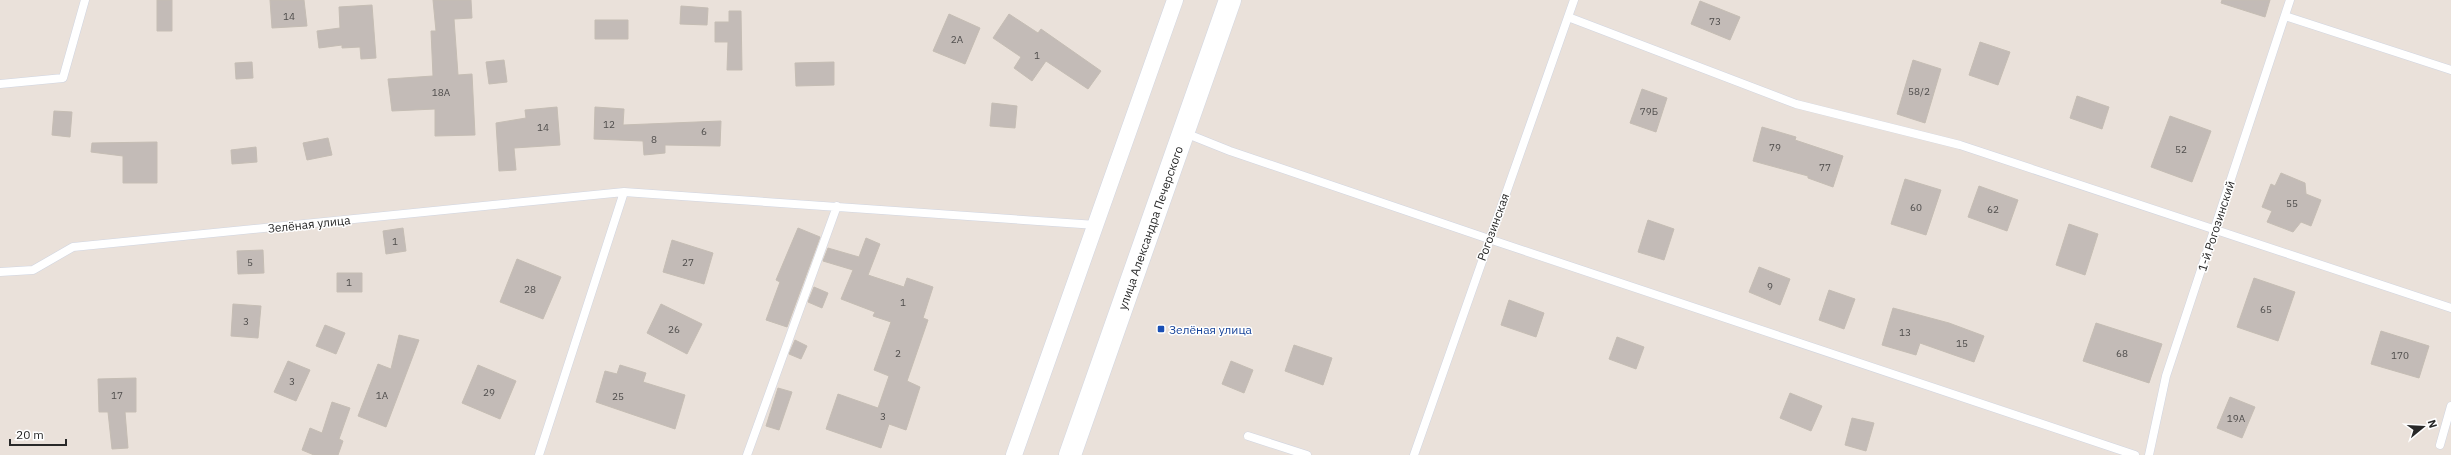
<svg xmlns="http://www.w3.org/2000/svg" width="2451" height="455" font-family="'IBM Plex Sans',sans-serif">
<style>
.building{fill:#c3bbb7;stroke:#c5bdb4}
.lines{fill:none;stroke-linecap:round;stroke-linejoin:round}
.lane-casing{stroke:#d0d5e1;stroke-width:9}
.street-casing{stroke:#d0d5e1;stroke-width:17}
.secondary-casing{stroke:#d0d5e1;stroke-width:23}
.lane{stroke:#fff;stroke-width:8}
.street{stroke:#fff;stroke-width:16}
.secondary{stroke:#fff;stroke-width:22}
.transit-dot{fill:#1a4fb4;stroke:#fff;stroke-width:1.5}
.labels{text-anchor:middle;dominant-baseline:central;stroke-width:3;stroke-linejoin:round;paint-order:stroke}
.number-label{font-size:10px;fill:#4f4d4c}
.street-label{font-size:12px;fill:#282828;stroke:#fff}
.transit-label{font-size:12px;fill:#164399;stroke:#fff;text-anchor:start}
</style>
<rect width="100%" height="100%" fill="#eae1da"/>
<!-- building -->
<path class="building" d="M157,0H172V31H157Z
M270,0H304L307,26L272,28Z
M433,0H471L472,18L454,19L458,75L472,74L475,135L435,136V109L392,111L388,79L433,76L431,31H436Z
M2222,0H2270L2265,17L2221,3Z
M1700,1L1740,17L1730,40L1691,24Z
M372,5L376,58L361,59L360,47L342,48V45L319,48L317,31L340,28L339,7Z
M681,6L708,8L707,25L680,24Z
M729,11H741L742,70H727L728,42H715V22H729Z
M949,14L980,28L965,64L933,51Z
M1009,14L1038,33L1041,29L1101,71L1088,89L1046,61L1032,81L1014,68L1021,57L993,38Z
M595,20H628V39H595Z
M1980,42L2010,52L1998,85L1969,75Z
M504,60L507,82L489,84L486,62Z
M1913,60L1941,69L1925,123L1897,114Z
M252,62L253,78L236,79L235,63Z
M834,62V85L796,86L795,63Z
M1642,89L1667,98L1656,132L1630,123Z
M2077,96L2109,107L2102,129L2070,118Z
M992,103L1017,106L1015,128L990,126Z
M557,107L560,145L514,148L516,170L499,171L496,123L526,118L525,110Z
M595,107L624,109L623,125L721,121L720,146L665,145V153L644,155L643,141L594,139Z
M54,111L72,112L70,137L52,135Z
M2170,116L2211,131L2192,182L2151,167Z
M1762,127L1796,137L1795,140L1843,156L1833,187L1808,178V176L1753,161Z
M328,138L332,155L307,160L303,143Z
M157,142V183H123V156L91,152L92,143Z
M256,147L257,162L232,164L231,150Z
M2281,173L2305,183L2306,194L2321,200L2311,226L2301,222L2293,232L2267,222L2272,211L2262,207L2271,184L2275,186Z
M1905,179L1941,190L1926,235L1891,224Z
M1979,186L2018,200L2007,231L1968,217Z
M1648,220L1674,229L1664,260L1638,252Z
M2069,224L2098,234L2085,275L2056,265Z
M403,228L406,251L386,254L383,231Z
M798,228L820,237L787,327L766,320L780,282L776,280Z
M866,238L880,244L868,275L904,287L907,278L933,287L923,318L928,320L907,381L920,387L906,430L889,424L881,448L826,429L838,394L878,408L889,376L874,370L891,322L873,316L875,312L841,299L853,270L823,261L828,248L859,257Z
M672,240L713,253L704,284L663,272Z
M263,250L264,273L238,274L237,251Z
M517,259L561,277L543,319L500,302Z
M1759,267L1790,279L1780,305L1749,292Z
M337,273H362V292H337Z
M2254,278L2295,292L2278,341L2237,327Z
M814,287L828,293L822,308L808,302Z
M1829,290L1855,299L1844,329L1819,320Z
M1509,300L1544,313L1536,337L1501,325Z
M233,304L261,306L258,338L231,336Z
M661,304L702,324L687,354L647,333Z
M1893,308L1949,323L1984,336L1974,362L1920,343L1916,355L1882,345Z
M2096,323L2162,344L2149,383L2083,361Z
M325,325L345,333L336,354L316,346Z
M2381,331L2429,346L2419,378L2371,364Z
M399,335L419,340L386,427L358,416L378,364L391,369Z
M1617,337L1644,347L1636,369L1609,359Z
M795,340L807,346L801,359L789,354Z
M1294,345L1332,358L1323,385L1285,371Z
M288,361L310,370L296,401L274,392Z
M1231,361L1253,370L1244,393L1222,384Z
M478,365L516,381L500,419L462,403Z
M620,365L646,373L643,382L685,395L675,429L596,402L605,371L617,374Z
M136,378V412H125L128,448L112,449L108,412H99L98,379Z
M778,388L792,392L779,430L766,426Z
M1790,393L1822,406L1811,431L1780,418Z
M2230,397L2255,407L2242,438L2217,428Z
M332,402L350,408L339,439L343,441L338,455H314L302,450L310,428L322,433Z
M1852,418L1874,423L1866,451L1845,445Z"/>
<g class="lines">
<!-- lane casing -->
<g class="lane-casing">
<path id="lane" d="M2285,16L2451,70
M1568,17L1796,104L1960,145L2451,308
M0,84L63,78L85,0
M1185,133L1230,151L1489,239L2135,455
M0,272L33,270L73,247L624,192L1096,225
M1248,436L1307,455
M2440,445L2451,406
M539,455L624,192
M747,455L837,206
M1414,455L1574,0
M2149,455L2166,376L2290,0"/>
</g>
<!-- street casing -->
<g class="street-casing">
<path id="street" d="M1014,455L1175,0"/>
</g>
<!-- secondary casing -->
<g class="secondary-casing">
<g id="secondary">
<path id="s1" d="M1070,455L1230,0"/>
</g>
</g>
<!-- lane -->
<use href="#lane" class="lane"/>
<!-- street -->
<use href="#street" class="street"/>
<!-- secondary -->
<use href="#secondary" class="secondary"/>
</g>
<!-- markers -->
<rect class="transit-dot" x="1157" y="325" width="8" height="8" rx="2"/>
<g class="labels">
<!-- number labels -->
<g class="number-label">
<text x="289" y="16">14</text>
<text x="1715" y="21">73</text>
<text x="957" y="39">2А</text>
<text x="1037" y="55">1</text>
<text x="1919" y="91">58/2</text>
<text x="441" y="92">18А</text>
<text x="1649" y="111">79Б</text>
<text x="609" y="124">12</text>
<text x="543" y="127">14</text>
<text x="704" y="131">6</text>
<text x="654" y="139">8</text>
<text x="1775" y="147">79</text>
<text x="2181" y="149">52</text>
<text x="1825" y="167">77</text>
<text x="2292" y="203">55</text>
<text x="1916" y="207">60</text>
<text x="1993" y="209">62</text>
<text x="395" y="241">1</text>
<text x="250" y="262">5</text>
<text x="688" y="262">27</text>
<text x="349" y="282">1</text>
<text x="1770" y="286">9</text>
<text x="530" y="289">28</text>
<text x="903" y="302">1</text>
<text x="2266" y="309">65</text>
<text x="246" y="321">3</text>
<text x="674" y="329">26</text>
<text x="1905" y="332">13</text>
<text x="1962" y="343">15</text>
<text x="898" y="353">2</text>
<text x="2122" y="353">68</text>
<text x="2400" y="355">170</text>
<text x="292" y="381">3</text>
<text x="489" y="392">29</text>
<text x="117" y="395">17</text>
<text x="382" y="395">1А</text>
<text x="618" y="396">25</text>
<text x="883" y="416">3</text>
<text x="2236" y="418">19А</text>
</g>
<!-- street labels -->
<g class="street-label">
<text transform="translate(309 224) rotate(-6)">Зелёная улица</text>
<text transform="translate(2216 226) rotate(-72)">1-й Рогозинский</text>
<text transform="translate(1493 227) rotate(-70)">Рогозинская</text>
<text stroke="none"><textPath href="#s1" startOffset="241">улица Александра Печерского</textPath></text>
</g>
<!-- transit labels -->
<g class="transit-label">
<text x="1169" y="329">Зелёная улица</text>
</g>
</g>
<!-- north arrow -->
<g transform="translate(2423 427) rotate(72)" stroke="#ffffff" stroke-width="3" paint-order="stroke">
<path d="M0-3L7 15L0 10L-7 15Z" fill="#282828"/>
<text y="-6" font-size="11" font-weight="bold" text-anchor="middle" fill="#282828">N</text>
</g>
<!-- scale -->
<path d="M10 439v6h56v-6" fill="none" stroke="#282828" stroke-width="2"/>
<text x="16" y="439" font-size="12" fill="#282828" stroke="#ffffff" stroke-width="3" paint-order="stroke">20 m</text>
</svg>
